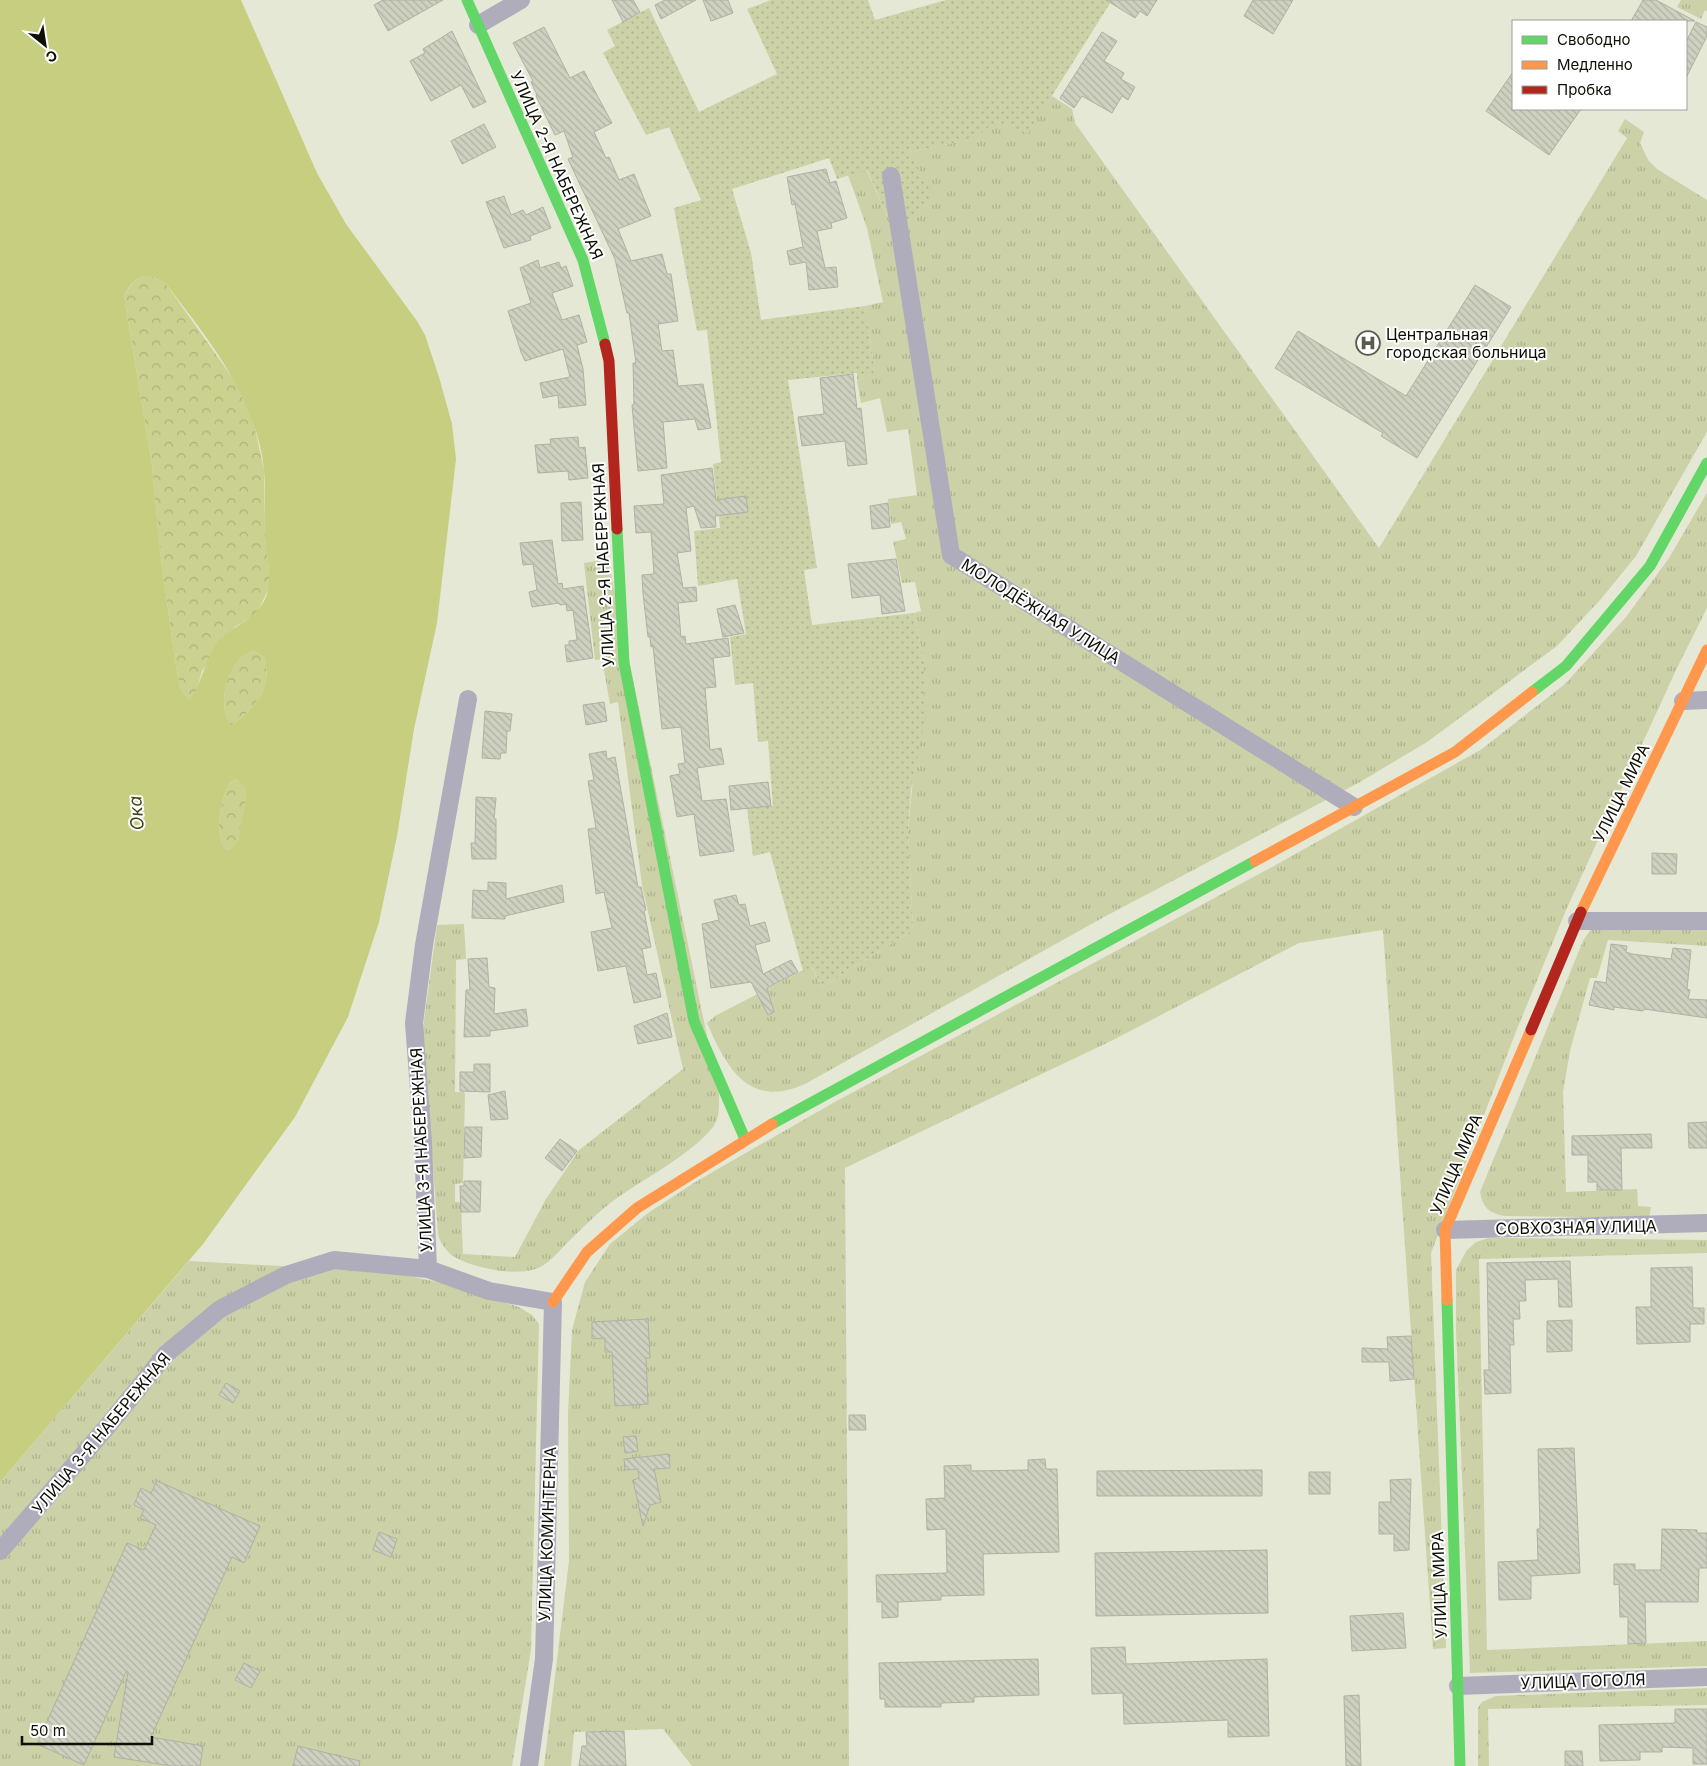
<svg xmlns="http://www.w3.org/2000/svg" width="1707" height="1766" font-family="Inter,sans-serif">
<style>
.grass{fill:url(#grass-tufts)}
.forest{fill:url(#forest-crowns)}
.garden{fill:url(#garden-dots)}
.water{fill:#c7ce80;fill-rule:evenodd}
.building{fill:url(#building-back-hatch);stroke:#afb1a2}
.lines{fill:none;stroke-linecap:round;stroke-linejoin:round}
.street{stroke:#afadbc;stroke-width:18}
.fast{stroke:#63d668;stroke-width:11}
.slow{stroke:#ff974d;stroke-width:11}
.jam{stroke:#b3261e;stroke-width:11}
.labels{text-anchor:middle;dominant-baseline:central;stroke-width:4;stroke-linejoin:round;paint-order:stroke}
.street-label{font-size:16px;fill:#0d0f04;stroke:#fff}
.poi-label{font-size:16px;fill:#0d0f04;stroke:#fff;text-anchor:start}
.water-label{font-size:18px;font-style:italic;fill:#41451a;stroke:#fff}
</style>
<defs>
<pattern id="grass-tufts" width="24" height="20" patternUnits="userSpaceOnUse" patternTransform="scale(1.25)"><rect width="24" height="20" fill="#ccd1a7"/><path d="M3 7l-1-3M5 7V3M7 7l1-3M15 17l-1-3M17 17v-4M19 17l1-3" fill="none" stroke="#aeb28e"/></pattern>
<pattern id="forest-crowns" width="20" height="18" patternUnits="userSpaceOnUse" patternTransform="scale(1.25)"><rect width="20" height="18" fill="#cbd18f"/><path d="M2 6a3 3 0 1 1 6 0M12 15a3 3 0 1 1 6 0" fill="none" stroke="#adb27a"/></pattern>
<pattern id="garden-dots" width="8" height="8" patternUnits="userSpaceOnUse" patternTransform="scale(1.25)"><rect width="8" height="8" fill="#ccd1a7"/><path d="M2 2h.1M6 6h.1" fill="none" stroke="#aeb28e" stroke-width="1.8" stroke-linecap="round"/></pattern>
<pattern id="building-back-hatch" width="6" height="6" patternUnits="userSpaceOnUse" patternTransform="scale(1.25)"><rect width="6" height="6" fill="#ced0c0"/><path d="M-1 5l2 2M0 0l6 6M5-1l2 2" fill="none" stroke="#b0b1a3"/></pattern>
</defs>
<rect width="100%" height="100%" fill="#e5e8d5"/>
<!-- grass -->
<path class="grass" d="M1681,0H1707V11L1705,10L1701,19L1677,7Z
M1052,96L1072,109L1075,123L1379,548L1627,138L1618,131L1625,119L1644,132L1640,143L1648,160L1657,169L1707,200V432L1636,556L1601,599L1557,646L1427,742L1360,782L1104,917L805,1084C749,1109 727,1069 707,1023L715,1016L811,966L822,987L913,930L908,831L924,662L914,613L921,611L915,582L902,583L893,542L906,539L901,522L891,524L888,499L917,495L908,429L887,432L880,398L861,403L857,381L875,372L865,306L883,302L867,228L848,175L866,169L893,229L909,152L973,139L996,121L1028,133Z
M1707,493V608L1676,670L1566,910L1515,1034L1431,1253L1446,1648L1433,1649L1383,930L1299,943L1113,1040L845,1168L849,1766H692L663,1729L574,1732L571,1766H544L569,1561L568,1413L572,1330L585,1282L610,1244L648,1213L697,1181L833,1103L1274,866L1482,749L1565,684L1626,617L1669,558Z
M608,559L719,1094C719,1105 720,1118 713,1127C689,1157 640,1180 609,1204C596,1214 584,1227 572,1238C561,1248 552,1262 538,1268C517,1277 472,1268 453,1256C445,1250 441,1243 438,1235L423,1028L437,925L464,924L466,959L456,960L455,1092H464L465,1094L463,1183L455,1184V1202H461L463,1254L515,1257L546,1199L579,1150L683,1069L642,885L618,702L610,704L602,659L595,660L584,563Z
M1707,922V946L1608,940L1597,978H1590L1570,1051L1563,1092L1566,1192L1637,1189L1638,1206L1651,1207L1649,1218L1505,1216C1489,1213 1483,1208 1480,1192L1583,941L1593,926Z
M1489,1238L1707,1240V1253L1479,1259L1487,1650L1707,1641V1666L1470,1673L1456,1329V1270L1467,1250L1476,1242Z
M189,1261L390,1272L442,1283L519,1307L532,1315L539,1324L531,1650L512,1766H0V1482Z
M1707,1688V1705L1488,1709L1489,1766H1478V1708L1482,1702L1496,1696Z"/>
<!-- forest -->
<path class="forest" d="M146,276H152L166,284L237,384L252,415L264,469L265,539L271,584L257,613L235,627L202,671L195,695L189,700L180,689L175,660L160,551L152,465L124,296C130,286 134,278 146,276Z
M254,651L264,657C273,686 256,707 234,724H230C216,703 228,657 254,651Z
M236,779L244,787L246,796L238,842L230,850L225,849C213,831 221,800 230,782Z"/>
<!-- garden -->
<path class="garden" d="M771,0H868L875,20L946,0H1112L1028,134L996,121L974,139L909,152L932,194L914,218L893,229L867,170L837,179L829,158L732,189L751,253L761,320L865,306L875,372L857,381V373L788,380L817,568L804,570L812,625L914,613L924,662L925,719L911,790L908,831L913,930L822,987L812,967L803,971L770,852L753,856L747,808L773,806L768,741L758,742L753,683L735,685L730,637L746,634L737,579L698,586L694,531L720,528L713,464L721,462L707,330L697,331L674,208L701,200L669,127L646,135L603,53L615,46L607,30L649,8L699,112L777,74L747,9Z"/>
<!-- water -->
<path class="water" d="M0,0H241L317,173L346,224L417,321L425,335L439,377L452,424L456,459L437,623L414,729L397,836L379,922L348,1017L295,1117L203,1244L0,1482ZM146,276H152L166,284C209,340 256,397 264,469C266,492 264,515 265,538C266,559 275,581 264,601C253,621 232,626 217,643C207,655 197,696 189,700L180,689L175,660L160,551L152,465L124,296C129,286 134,278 146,276ZM254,651L264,657C273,686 256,707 234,724H230C216,704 228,657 254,651ZM236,779L244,787L246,796L238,841L230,850L225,849C213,831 221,800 230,782Z"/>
<!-- building -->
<path class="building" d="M383,0H443L388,31L374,5Z
M612,0H633L640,12L623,22Z
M665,0H696L661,19L655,5Z
M703,0H728L733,13L711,21Z
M1106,0H1157L1147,16L1140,11L1135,18Z
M1253,0H1293L1273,34L1244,16Z
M1643,0H1656L1695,21H1631Z
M1696,22L1707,27V36L1686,78V42Z
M544,27L570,78L584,71L612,123L594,132L606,158L609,157L619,180L634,174L651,216L618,229L631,261L662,254L667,274H671L678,321L658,324L662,351L673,350L678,386L703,384L711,428L698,430L695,419L663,422L667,468L638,471L632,405H634L633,363H636L629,313H627L615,259L568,159L573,157L564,131L555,135L536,96L537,95L531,82L533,81L513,43Z
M452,31L486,102L473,108L461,85L431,101L410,61L425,53L423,49Z
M1102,32L1117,41L1104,61L1124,73L1121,79L1135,87L1128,100L1122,96L1112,113L1082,96L1074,108L1060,98Z
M1513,72V109H1581L1549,155L1486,111Z
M484,124L496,147L462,164L451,141Z
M826,169L830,183L836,181L847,218L831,223L832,228L817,231L825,268L836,267L838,287L809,290L806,262L790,265L787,251L803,247L795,204L792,205L787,177Z
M504,196L511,215L523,210L526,215L543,207L551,228L530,236L531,240L504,248L486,202Z
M538,260L540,268L559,262L561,268L566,266L573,286L552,293L562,320L579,315L587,342L577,345L583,369L586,405L559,408L558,395L543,398L540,383L570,377L563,349L525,361L521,352L508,311L531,303L520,268Z
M1475,285L1511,307L1417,458L1381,436L1383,433L1275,368L1298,331L1406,396Z
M853,374L857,409L861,408L867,464L848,466L845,441L802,446L798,417L824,414L820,378Z
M578,437L579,448L585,447L588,478L569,480L568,471L538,473L535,445L551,444L550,439Z
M712,468L716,500L746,496L748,512L715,516L716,527L701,528L694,506L686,508L691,551L677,553L683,588L696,587L697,601L678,603L681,637L685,636L686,644L728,638L730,656L713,658L716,687L705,688L710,750L721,748L724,764L697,768L702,801L726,799L734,851L700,856L694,814L677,817L670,776L680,774L678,764L685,763L681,727L662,729L653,646L651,647L650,637H648L643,593L642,575L654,574L651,532L636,533L634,506L664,504L661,475Z
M581,502L583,540L562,541L561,503Z
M888,503L890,527L872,529L870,506Z
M552,540L558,584L562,583L563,589L583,586L593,658L567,662L565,645H569V641L577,640L573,610L567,611L566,604L560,605L559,603L532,607L529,592L537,590L533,564L523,565L520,543Z
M896,559L905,611L882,614L880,595L852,598L848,564Z
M735,605L744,633L723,637L717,609Z
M604,702L607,721L586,725L583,705Z
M485,711L512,714L510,731H507L506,753H501L500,759L482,758Z
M606,751L607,759L615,757L638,887H641L646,910L644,911L651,947L642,949L647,975L656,973L661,997L634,1003L626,966L598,971L591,932L612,928L604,892L596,894L588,829L596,828L588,781L594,780L589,754Z
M768,782L771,806L731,810L729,786Z
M476,797L496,798L494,819H496V859H472L471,843H475Z
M1652,853L1677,854L1676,874H1652Z
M488,882L506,883V899L562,885L564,902L505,916V919L472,918L473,890L488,891Z
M736,895L739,905L745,904L750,926L765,922L770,941L755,945L763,974L791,960L798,972L767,988L774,1012L768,1015L751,982L711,988L702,924L719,920L714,900Z
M1611,944L1627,946L1626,952L1632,954L1671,959L1673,948L1691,950L1687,989L1690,990L1688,999L1707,1000V1018L1644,1009L1643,1011L1614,1007V1010L1589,1005L1595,981L1606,983Z
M487,958L489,987L495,988L494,1014L526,1009L528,1026L490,1031V1036L464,1037L466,990H470L468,959Z
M667,1013L672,1037L638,1044L634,1026Z
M474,1064H490V1092L460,1091V1072H474Z
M505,1091L508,1119L491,1120L488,1095Z
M1707,1122V1148H1689L1688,1123Z
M465,1127H482L481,1157L464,1158Z
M1651,1134L1652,1148H1621L1622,1190H1597V1182H1588V1155H1572V1136Z
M560,1139L577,1151L562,1171L545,1158Z
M464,1181H481L480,1212H461L460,1186H464Z
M1570,1261L1572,1307H1559L1558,1279L1525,1280L1526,1301H1519L1520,1319H1513L1514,1345H1510L1511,1393L1485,1394L1484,1370H1489L1487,1263Z
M1692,1267L1693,1308H1704V1324H1690V1342L1637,1344L1636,1307H1651V1268Z
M648,1319L650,1358H646L648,1404L615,1406L612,1352H605V1338L592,1339V1322Z
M1572,1320V1351L1547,1352V1321Z
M1411,1336L1414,1379L1390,1381L1389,1362H1362V1348L1388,1349L1387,1337Z
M226,1383L240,1391L233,1403L219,1395Z
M849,1415H865L866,1430H849Z
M636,1436L638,1451L625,1453L623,1437Z
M1574,1448L1580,1573L1531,1576V1599L1499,1600L1498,1562L1538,1560L1537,1529H1540L1538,1449Z
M669,1454L670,1468L654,1469L661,1502L650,1505L643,1526L633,1480L639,1478L638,1469L625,1470L624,1459Z
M1045,1459L1046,1469H1057L1059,1552L983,1554L984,1595L941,1596V1600L898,1602V1617L882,1618V1602H877L876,1575L947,1573L946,1529L927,1530L926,1499L945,1498L944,1466L971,1465V1471L1028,1470V1460Z
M1262,1470V1496H1097V1471Z
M1309,1472H1330V1494H1309Z
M1411,1479L1409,1550L1394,1551V1534H1379V1502H1391L1390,1480Z
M157,1481L260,1526L244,1563L232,1557L151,1737L203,1746L200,1766H172L114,1757L128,1672H126L84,1765L37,1744L127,1543L144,1550L156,1525L140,1518L144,1510L134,1505L141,1488L151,1493Z
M1662,1529L1697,1530V1533H1707V1568H1699L1698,1602H1645L1646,1643L1628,1644V1617H1620L1619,1584L1614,1585V1564H1635V1570H1661Z
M379,1532L397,1539L391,1557L373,1550Z
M1267,1550L1268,1613L1096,1616L1095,1553Z
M1403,1613L1406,1648L1352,1651L1350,1616Z
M1125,1647L1126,1664L1267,1659L1269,1736L1228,1737V1720L1124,1724L1123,1693L1092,1694L1091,1648Z
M1038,1659L1039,1695L974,1697V1702L941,1703V1707H885V1699H880L879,1663Z
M244,1663L260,1671L251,1688L235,1680Z
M1359,1695L1361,1766H1346L1344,1696Z
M1675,1709H1707V1764H1693V1748L1662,1747V1752H1640V1760L1600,1761L1599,1725L1675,1723Z
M624,1731L626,1766H579L582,1746H587L586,1732Z
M298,1746L360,1761L359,1766H293Z
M1565,1751H1582L1583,1766H1565Z"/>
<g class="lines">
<!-- street -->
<path class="street" d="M478,25L521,0
M891,176L951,555L1354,807
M1683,701L1707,700
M1577,921H1707
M1445,1230L1707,1223
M428,1269L423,1143L414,1023L424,945L468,699
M0,1551L106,1428L166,1354L220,1309L286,1275L334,1260L428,1269L489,1291L553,1302L544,1659L529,1766
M1458,1686L1707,1677"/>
<!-- fast -->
<path class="fast" d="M467,0L583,260L605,344
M617,529L624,663L694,1021L745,1139
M1532,692L1566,666L1650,566L1707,463
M772,1124L1255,861
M1447,1300L1460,1766"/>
<!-- slow -->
<path class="slow" d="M1255,861L1455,752L1532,692
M1581,912L1707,650
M1447,1300L1445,1230L1531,1030
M553,1302L587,1252L637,1208L772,1124"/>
<!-- jam -->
<path class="jam" d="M605,344L609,361L617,529
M1531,1030L1581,912"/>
</g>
<!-- icons -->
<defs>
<g id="hospital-ring" transform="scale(1.25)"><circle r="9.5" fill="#fff" stroke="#595b4d" stroke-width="1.5"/><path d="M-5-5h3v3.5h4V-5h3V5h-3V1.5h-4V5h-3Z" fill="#595b4d"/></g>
</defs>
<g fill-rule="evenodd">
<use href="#hospital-ring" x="1368" y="343"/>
</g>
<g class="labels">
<!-- street labels -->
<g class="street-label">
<text transform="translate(557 165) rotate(66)">УЛИЦА 2-Я НАБЕРЕЖНАЯ</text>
<text transform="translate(603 565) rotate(-93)">УЛИЦА 2-Я НАБЕРЕЖНАЯ</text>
<text transform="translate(1041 611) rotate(32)">МОЛОДЁЖНАЯ УЛИЦА</text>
<text transform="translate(1621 793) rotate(-64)">УЛИЦА МИРА</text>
<text transform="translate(421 1150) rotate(-93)">УЛИЦА 3-Я НАБЕРЕЖНАЯ</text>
<text transform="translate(1456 1164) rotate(-67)">УЛИЦА МИРА</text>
<text transform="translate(1576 1227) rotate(-1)">СОВХОЗНАЯ УЛИЦА</text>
<text transform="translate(101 1433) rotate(-50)">УЛИЦА 3-Я НАБЕРЕЖНАЯ</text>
<text transform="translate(547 1534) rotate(-88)">УЛИЦА КОМИНТЕРНА</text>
<text transform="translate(1439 1585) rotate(-92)">УЛИЦА МИРА</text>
<text transform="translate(1583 1681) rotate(-2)">УЛИЦА ГОГОЛЯ</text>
</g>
<!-- poi labels -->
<g class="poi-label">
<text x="1386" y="334">Центральная<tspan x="1386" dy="18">городская больница</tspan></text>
</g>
<!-- water labels -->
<g class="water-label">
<text transform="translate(136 813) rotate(-95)">Ока</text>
</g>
</g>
<!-- legend -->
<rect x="1512" y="20" width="175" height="90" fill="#ffffff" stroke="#9e9f9b"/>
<rect x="1522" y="36" width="25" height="8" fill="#63d668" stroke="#9e9f9b"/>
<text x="1557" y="45" font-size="15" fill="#0d0f04">Свободно</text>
<rect x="1522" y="61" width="25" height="8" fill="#ff974d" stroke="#9e9f9b"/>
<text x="1557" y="70" font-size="15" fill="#0d0f04">Медленно</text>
<rect x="1522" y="86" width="25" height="8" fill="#b3261e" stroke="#9e9f9b"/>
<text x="1557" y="95" font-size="15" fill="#0d0f04">Пробка</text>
<!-- north arrow -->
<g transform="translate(45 45) rotate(150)" stroke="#ffffff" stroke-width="4" paint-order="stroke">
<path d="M0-4L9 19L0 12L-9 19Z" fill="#0d0f04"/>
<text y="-8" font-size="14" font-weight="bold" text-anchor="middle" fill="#0d0f04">С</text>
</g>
<!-- scale -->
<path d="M22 1736v8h130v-8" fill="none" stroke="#0d0f04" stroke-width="2.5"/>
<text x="30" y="1736" font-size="15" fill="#0d0f04" stroke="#ffffff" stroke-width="4" paint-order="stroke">50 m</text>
</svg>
